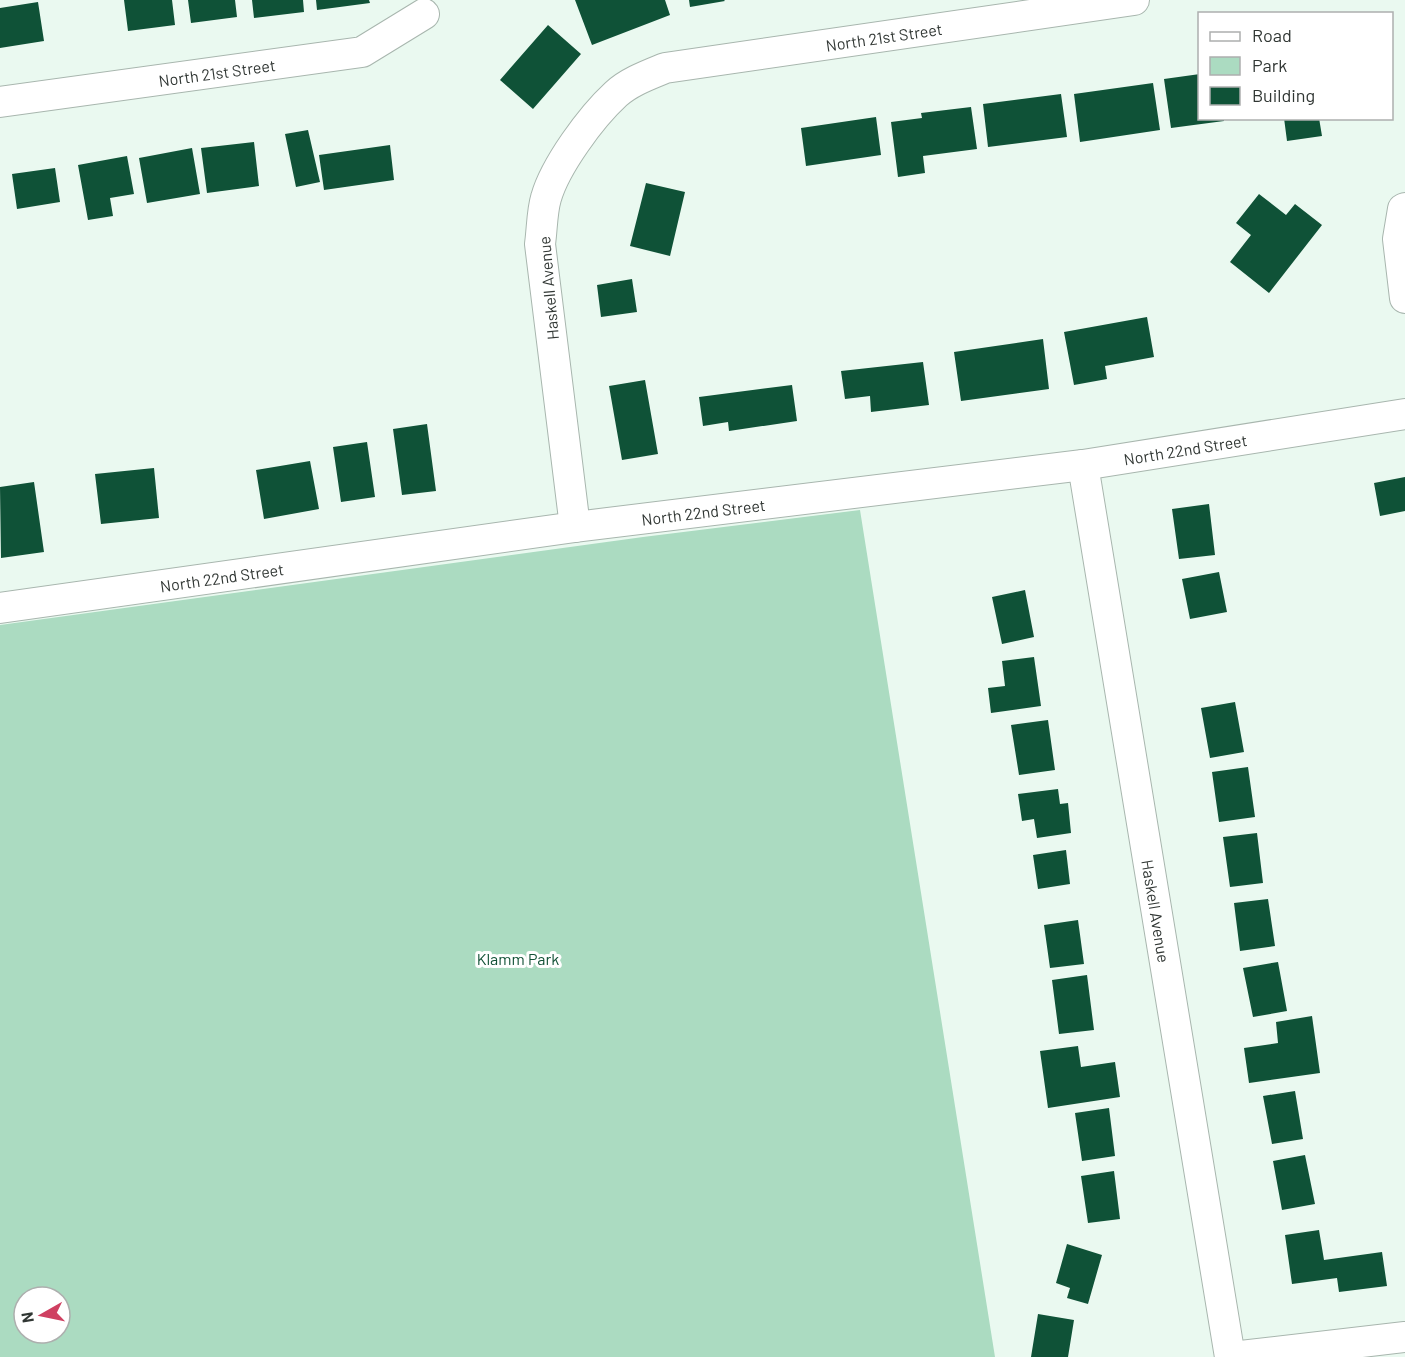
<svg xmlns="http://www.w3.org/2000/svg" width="1405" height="1357" font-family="Barlow,sans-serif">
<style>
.green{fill:#abdbc1;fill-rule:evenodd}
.building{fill:#0f5237}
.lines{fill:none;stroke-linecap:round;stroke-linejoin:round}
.street-casing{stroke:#a8b6ae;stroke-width:32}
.street{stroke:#fff;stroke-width:30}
.labels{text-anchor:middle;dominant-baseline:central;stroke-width:6;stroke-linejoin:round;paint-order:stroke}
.street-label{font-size:16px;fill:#313734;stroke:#fff}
.park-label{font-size:16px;fill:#125237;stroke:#fff}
</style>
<rect width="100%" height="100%" fill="#eaf9f0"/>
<!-- green -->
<path class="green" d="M860,510L995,1357H0V625L643,537ZM24,1297H60V1333H24Z"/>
<!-- building -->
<path class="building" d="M124,0H172L175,25L128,31Z
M188,0H235L237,17L191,23Z
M252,0H303L304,12L254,18Z
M316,0H369L370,3L317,10Z
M575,0H665L670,15L592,45Z
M689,0H724L725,1L690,7Z
M38,2L44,41L0,48V8Z
M548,25L581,54L533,109L500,80Z
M1200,74V118H1224V121L1171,128L1164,79Z
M1153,83L1160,130L1080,142L1074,94Z
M1061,94L1067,137L988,147L983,104Z
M971,107L977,149L923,156L925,173L898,177L891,122L922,118L921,113Z
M876,117L881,155L806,166L801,128Z
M1284,118H1319L1322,136L1287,141Z
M308,130L320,182L296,187L285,134Z
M254,142L259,186L207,193L201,148Z
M390,145L394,180L324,190L319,155Z
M192,148L200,194L147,203L139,158Z
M127,156L134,194L110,198L113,216L88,220L78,165Z
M55,168L60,202L17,209L12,174Z
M646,183L685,192L670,256L630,246Z
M1259,194L1286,215L1295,204L1322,225L1269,293L1230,262L1251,235L1236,223Z
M632,279L637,312L601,317L597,285Z
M1147,317L1154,357L1105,366L1107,379L1074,385L1064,332Z
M1043,339L1049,389L961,401L954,352Z
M923,362L929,405L871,412L870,396L845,399L841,371Z
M645,380L658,454L622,460L609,386Z
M792,385L797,421L729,431L728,422L703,426L699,397Z
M427,424L436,491L402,495L393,429Z
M367,442L375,497L341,502L333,447Z
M310,461L319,509L264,519L256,470Z
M154,468L159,518L101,524L95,474Z
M1405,477V511L1380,516L1374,483Z
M34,482L44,552L1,558L0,487Z
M1209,504L1215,555L1179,559L1172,509Z
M1219,572L1227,612L1190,619L1182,579Z
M1025,590L1034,637L1002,644L992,597Z
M1034,657L1041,706L991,713L988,688L1005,686L1002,661Z
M1235,702L1244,752L1210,758L1201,708Z
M1048,720L1055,770L1019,775L1011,725Z
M1248,767L1255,817L1219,822L1212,772Z
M1058,789L1060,804L1068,803L1071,833L1037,838L1034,819L1022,821L1018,794Z
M1257,833L1263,883L1230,887L1223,837Z
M1066,850L1070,884L1038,889L1033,855Z
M1268,899L1275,946L1240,951L1234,903Z
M1078,920L1084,964L1050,968L1044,925Z
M1278,962L1287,1011L1253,1017L1243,968Z
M1087,975L1094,1030L1059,1034L1052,980Z
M1312,1016L1320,1073L1249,1083L1244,1048L1278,1043L1276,1022Z
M1078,1046L1081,1067L1115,1062L1120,1097L1048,1108L1040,1051Z
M1295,1091L1303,1139L1272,1144L1263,1096Z
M1109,1108L1115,1156L1082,1161L1075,1113Z
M1305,1155L1315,1204L1282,1210L1273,1161Z
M1114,1171L1120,1219L1088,1223L1081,1176Z
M1319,1230L1324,1260L1382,1252L1387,1286L1339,1292L1337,1278L1292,1284L1285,1235Z
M1067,1244L1102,1255L1088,1304L1067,1298L1070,1288L1056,1283Z
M1038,1314L1074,1320L1068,1357H1031Z"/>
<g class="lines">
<!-- street casing -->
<g class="street-casing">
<g id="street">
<path id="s1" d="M0,102L362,52L424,14"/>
<path d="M1405,208L1403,209L1398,239L1405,298"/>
<path id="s2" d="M1083,465L1230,1357"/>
<path id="s3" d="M575,527L540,244C542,230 542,211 546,198C555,166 591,117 616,94C629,82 648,75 665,68L1134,0"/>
<path id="s4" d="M0,608L575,527L1083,465L1405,414"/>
<path d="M1232,1357L1405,1337"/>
</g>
</g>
<!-- street -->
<use href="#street" class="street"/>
</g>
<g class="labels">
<!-- street labels -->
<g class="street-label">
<text stroke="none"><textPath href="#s3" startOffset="735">North 21st Street</textPath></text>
<text stroke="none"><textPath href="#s1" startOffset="219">North 21st Street</textPath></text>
<text transform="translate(548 288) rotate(-95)">Haskell Avenue</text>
<text stroke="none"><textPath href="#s4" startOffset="1196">North 22nd Street</textPath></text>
<text stroke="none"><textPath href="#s4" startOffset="710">North 22nd Street</textPath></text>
<text stroke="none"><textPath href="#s4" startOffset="224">North 22nd Street</textPath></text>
<text stroke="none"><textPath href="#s2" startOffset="452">Haskell Avenue</textPath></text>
</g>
<!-- park labels -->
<g class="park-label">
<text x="518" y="958">Klamm Park</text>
</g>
</g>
<!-- legend -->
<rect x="1198" y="12" width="195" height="108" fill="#ffffff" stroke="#adafae" stroke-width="1.5"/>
<rect x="1210" y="32" width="30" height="9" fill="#ffffff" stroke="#adafae" stroke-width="1.5"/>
<text x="1252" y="42" font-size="18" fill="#313734">Road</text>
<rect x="1210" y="57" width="30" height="18" fill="#abdbc1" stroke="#adafae" stroke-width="1.5"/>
<text x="1252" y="72" font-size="18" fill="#313734">Park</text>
<rect x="1210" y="87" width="30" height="18" fill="#0f5237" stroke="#adafae" stroke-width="1.5"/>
<text x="1252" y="102" font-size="18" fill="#313734">Building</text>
<!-- north arrow -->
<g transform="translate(42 1315) rotate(261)"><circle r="28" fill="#ffffff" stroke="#adafae" stroke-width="1.5"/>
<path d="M0-4.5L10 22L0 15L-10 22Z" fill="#cf4061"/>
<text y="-9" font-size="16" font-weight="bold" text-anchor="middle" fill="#313734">N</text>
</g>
</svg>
